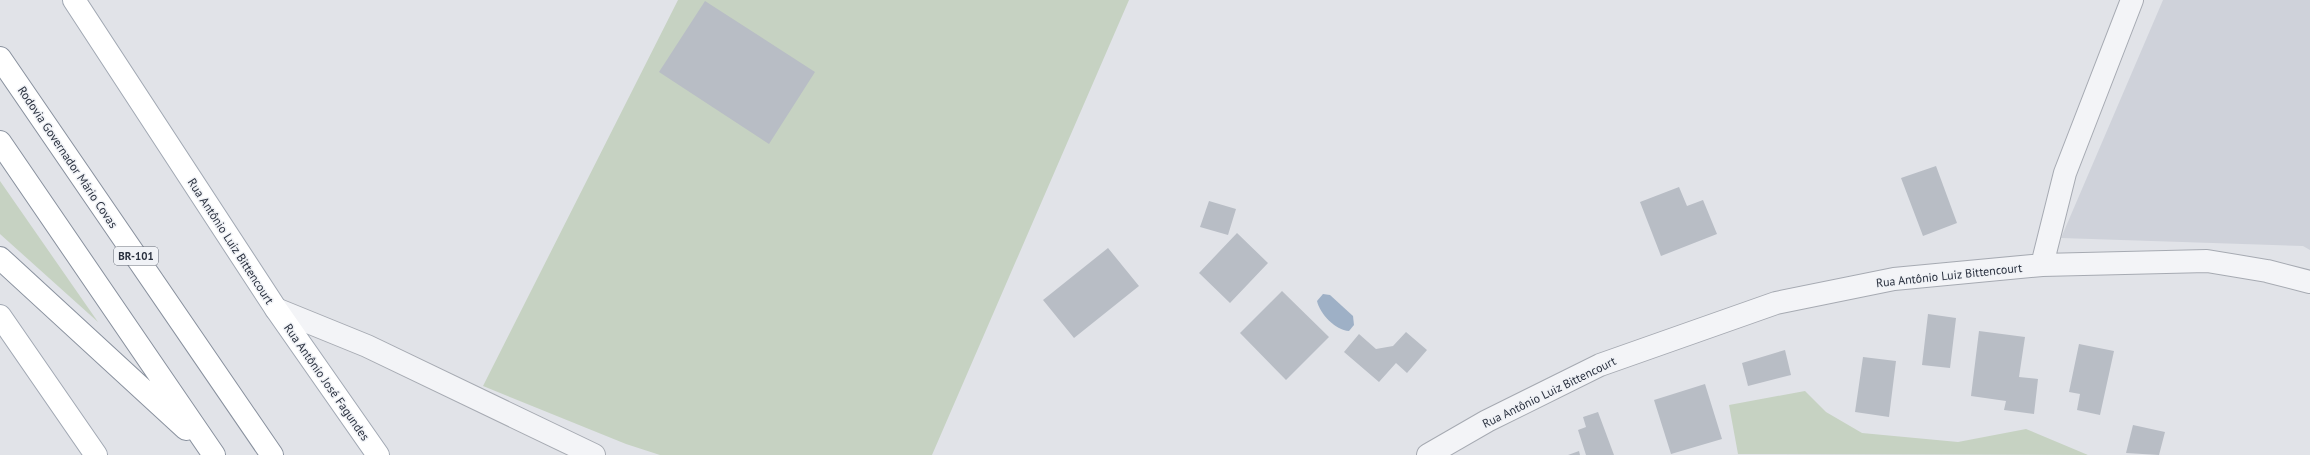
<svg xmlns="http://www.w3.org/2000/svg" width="2310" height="455" font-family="'PT Sans',sans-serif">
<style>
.built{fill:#cfd2da}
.green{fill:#c6d2c2}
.water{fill:#9eb0c6}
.building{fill:#b8bdc5}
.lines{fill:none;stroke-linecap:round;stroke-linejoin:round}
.minor-casing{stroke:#a6aab2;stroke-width:24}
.major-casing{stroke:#a1a8b3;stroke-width:24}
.highway-casing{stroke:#89919e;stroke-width:24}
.minor{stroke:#f3f4f7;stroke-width:22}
.major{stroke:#fff;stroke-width:22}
.highway{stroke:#fff;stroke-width:22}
.labels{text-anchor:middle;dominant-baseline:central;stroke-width:3;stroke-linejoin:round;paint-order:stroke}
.shield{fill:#f0f2f6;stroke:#656b76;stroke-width:1}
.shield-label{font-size:11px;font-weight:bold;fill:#2a313f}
.street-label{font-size:12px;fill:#2a313f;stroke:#f0f2f6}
</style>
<rect width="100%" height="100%" fill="#e1e3e8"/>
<!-- built -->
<path class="built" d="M2163,0H2310V250L2303,246L2061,238Z"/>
<!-- green -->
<path class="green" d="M678,0H1129L932,455H660L626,444L483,386Z
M0,181L98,322L0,234Z
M1805,391L1826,412L1862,433L1958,442L2026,429L2088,455L1738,454L1729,405Z"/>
<!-- water -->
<path class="water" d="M1323,294L1330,295L1353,316L1354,325L1349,331C1335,330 1320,314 1317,301Z"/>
<!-- building -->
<path class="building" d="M705,1L815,72L769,144L659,72Z
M1936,166L1957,223L1923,236L1901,178Z
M1679,187L1687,206L1703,200L1717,234L1661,256L1640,202Z
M1209,201L1236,209L1228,235L1200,227Z
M1237,233L1268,263L1230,303L1199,273Z
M1108,248L1139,286L1074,338L1043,300Z
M1282,291L1329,337L1286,380L1240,333Z
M1928,314L1956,318L1950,368L1922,365Z
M1979,331L2025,337L2019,377L2038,379L2034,414L2004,410L2006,401L1971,396Z
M1406,332L1427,350L1407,373L1396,363L1379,382L1344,352L1359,334L1376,349L1393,346Z
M2079,344L2114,351L2100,415L2077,410L2080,394L2069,392Z
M1785,350L1791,375L1748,386L1742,363Z
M1863,357L1896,361L1889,417L1855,412Z
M1705,384L1722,439L1671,454L1654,400Z
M1598,412L1614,455H1586L1578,430L1586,427L1583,417Z
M2133,425L2165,432L2159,455L2126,453Z
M1579,451L1580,455H1568Z"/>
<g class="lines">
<!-- minor casing -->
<g class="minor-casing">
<path id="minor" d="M2042,265L2065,173L2132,0
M276,309L367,346L594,455
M1428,455L1487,421L1600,365L1776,303L1894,279L2042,265L2207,261L2267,271L2310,282"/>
</g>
<!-- major casing -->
<g class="major-casing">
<path id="major" d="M74,0L276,309L378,455
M0,316L96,455"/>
</g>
<!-- highway casing -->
<g class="highway-casing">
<path id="highway" d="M0,58L272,455
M0,142L214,455
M0,258L186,429"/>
</g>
<!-- minor -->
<use href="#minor" class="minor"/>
<!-- major -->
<use href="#major" class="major"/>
<!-- highway -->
<use href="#highway" class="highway"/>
</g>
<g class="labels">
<!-- shield labels -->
<rect class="shield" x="114" y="247" width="44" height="18" rx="3"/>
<g class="shield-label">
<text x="136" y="256">BR-101</text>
</g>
<!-- street labels -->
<g class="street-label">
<text transform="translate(68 157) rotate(56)">Rodovia Governador Mário Covas</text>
<text transform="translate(231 241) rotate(57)">Rua Antônio Luiz Bittencourt</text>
<text transform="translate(1949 275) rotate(-6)">Rua Antônio Luiz Bittencourt</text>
<text transform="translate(327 382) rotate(55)">Rua Antônio José Fagundes</text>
<text transform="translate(1549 392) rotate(-26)">Rua Antônio Luiz Bittencourt</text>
</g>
</g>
</svg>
